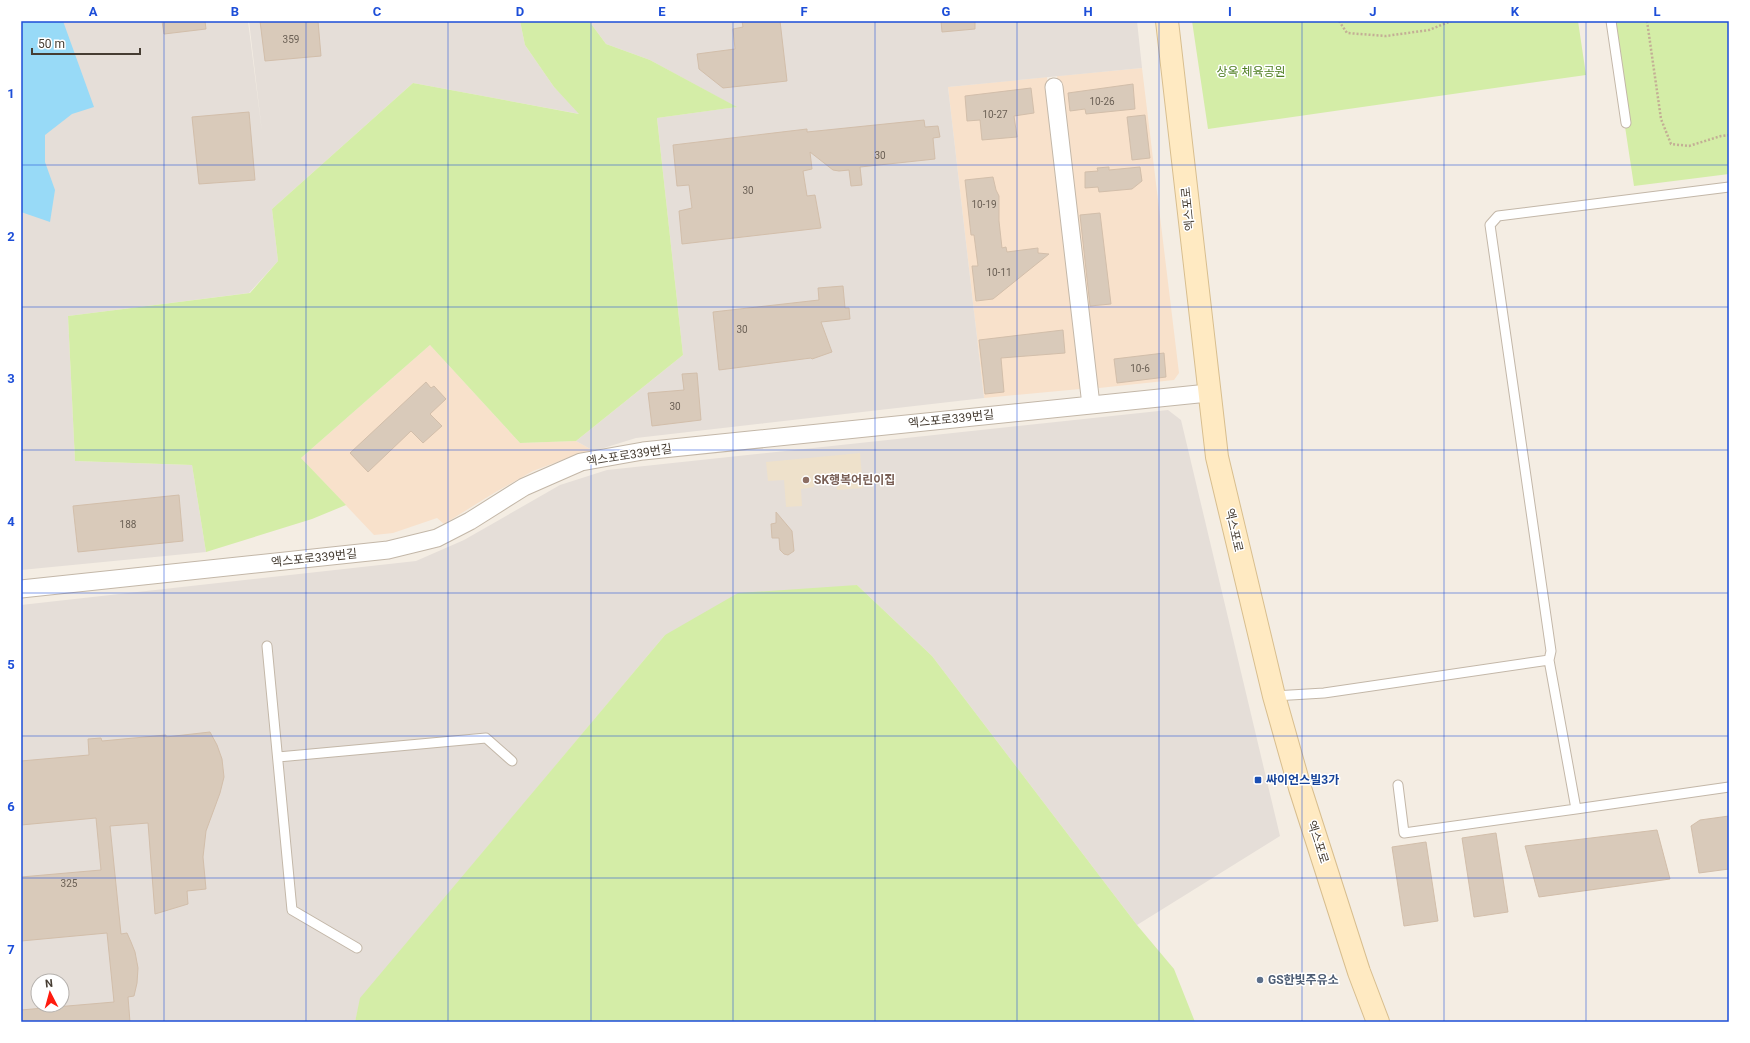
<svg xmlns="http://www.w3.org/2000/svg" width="1750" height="1043" font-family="Roboto,'Noto Sans KR',sans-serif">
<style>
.commercial{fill:#f8e1cb}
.industrial{fill:#e5ded8;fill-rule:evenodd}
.education{fill:#eee1cb}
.green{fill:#d4eda7}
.water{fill:#98daf7}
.building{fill:#d9caba;stroke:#d2beaa}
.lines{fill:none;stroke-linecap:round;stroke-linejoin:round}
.lane-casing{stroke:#c3b7a8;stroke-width:11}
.street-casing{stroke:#c3b7a8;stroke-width:19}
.secondary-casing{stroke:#d8be8e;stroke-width:24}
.path{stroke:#c3ae95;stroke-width:2.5;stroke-dasharray:2 2;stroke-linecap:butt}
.lane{stroke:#fff;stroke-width:9}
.street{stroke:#fff;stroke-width:17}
.secondary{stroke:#ffeac2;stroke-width:22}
.grid{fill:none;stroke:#1d4ed8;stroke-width:1;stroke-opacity:0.55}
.education-dot{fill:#8d6e63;stroke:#fff;stroke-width:1.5}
.transit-dot{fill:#1a4fb4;stroke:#fff;stroke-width:1.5}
.service-dot{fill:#5c6f8a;stroke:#fff;stroke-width:1.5}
.labels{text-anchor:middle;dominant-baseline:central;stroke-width:3;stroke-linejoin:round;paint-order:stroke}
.number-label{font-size:10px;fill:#6b6055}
.park-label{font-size:12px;fill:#4d7d20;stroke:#fff}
.street-label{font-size:12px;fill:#463d33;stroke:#fff}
.education-label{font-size:12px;font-weight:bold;fill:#785e54;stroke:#fff;text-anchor:start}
.transit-label{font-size:12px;font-weight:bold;fill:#164399;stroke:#fff;text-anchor:start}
.service-label{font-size:12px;font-weight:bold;fill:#4e5e75;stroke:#fff;text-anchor:start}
.neatline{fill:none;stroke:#1d4ed8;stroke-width:1.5}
.grid-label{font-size:13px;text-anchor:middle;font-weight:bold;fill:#1d4ed8}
</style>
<rect width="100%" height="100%" fill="#f4ede3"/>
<!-- commercial -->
<path class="commercial" d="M1142,68L1179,373L1174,380L1099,388L1092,381L1057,76Z
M1047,77L1084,383L1080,389L984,398L948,87Z
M430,345L520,443L576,441L594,451L565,459L533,471L494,493L444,524L437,518L393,533L374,535L301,458Z"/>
<!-- industrial -->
<path class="industrial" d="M21,21H248L262,132L249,21H520L525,45L554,87L580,114L413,83L272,209L278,261L249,293L68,316L75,461L192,465L206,552L21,570Z
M589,21H1137L1142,68L948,87L984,398L636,438L594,451L576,441L683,355L657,118L736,107L650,60L606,44Z
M1168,410L1181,420L1280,836L1137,925L932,656L857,585L665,635L361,998L355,1022H21V605L416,561L464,540L560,485L607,470ZM38,981H62V1005H38Z"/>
<!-- education -->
<path class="education" d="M860,453L863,488L837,490L836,479L814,481V487L801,489L802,506L786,507L784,480L768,481L766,462Z"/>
<!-- green -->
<path class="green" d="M520,21H589L606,44L650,60L737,107L657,118L683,355L576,441L520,443L430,345L301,458L346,505L312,519L206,552L192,465L75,461L68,316L250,293L278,261L272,209L413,83L579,114L554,87L525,45Z
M1192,21H1578L1586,75L1208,129Z
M1609,21H1729V174L1634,186Z
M857,585L932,656L1137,925L1174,969L1195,1022H355L360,998L665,635L738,593Z"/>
<!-- water -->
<path class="water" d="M21,21H63L94,107L72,114L45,135V162L55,190L50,222L21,212Z"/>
<!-- building -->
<path class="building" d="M162,21H205L206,29L164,34Z
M260,21H318L321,56L265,61Z
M742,21H780L787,81L723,88L699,69L697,54L735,49L733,29L743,27Z
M941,21H975V29L942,32Z
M1133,84L1135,109L1086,114L1085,109L1070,111L1068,93Z
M1031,88L1034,113L1014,116L1017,137L982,140L980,120L967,121L965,96Z
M249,112L255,180L199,184L192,117Z
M1145,115L1150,158L1132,160L1127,117Z
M924,120L925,127L938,126L940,137L933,138L935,159L860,167L862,185L851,186L849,170L839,171L833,170L810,152L812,169L803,171L807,196L815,195L821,228L682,244L679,211L692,208L689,185L677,186L673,145L807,129V132Z
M1109,167V170L1140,167L1142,181L1132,189L1099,192L1098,187L1085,188V172L1098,171L1097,168Z
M993,177L996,190L999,196V221L1002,248L1006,247L1007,252L1038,248V253L1049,254L993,299L976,301L972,266H978L974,235H971L965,180Z
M1100,213L1111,304L1090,306L1080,215Z
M843,286L845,308H849L850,319L821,322L832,352L812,359L811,358L719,370L713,312L819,300L818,288Z
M1063,330L1065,353L1001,358L1004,392L985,394L979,340Z
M1164,353L1166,377L1117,383L1114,359Z
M697,373L701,420L652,426L648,393L684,390L682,374Z
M426,382L431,388L434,386L446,399L430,414L442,426L423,443L411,431L368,472L350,453Z
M179,495L183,541L78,552L73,506Z
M776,512L792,531L794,551L788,555L784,554L780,550L779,538H772L771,524L776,523Z
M210,732L217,745L222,759L224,777L220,793L206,831L203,857L206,889L187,891L188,904L155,914L148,823L110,826L121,934L127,933L131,942L135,952L138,968L137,983L134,996L128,997L130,1022H21V1010L114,1002L107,933L21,941V877L101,870L96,818L21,825V761L89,755L88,739L101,738L102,741L166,735V737Z
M1729,816V869L1699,873L1691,826L1700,820Z
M1657,830L1670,879L1539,897L1525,846Z
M1496,833L1508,912L1474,917L1462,838Z
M1426,842L1438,921L1404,926L1392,847Z"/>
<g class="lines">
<!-- lane casing -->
<g class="lane-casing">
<path id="lane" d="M1611,21L1626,123
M267,646L292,910L357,948
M1549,660L1551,651L1490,225L1498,216L1729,187
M1274,696L1324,693L1549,660L1576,809L1404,833L1398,785
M278,757L486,738L512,761
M1576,809L1729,787"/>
</g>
<!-- street casing -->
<g class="street-casing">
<path id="street" d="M1054,87L1091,405
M21,589L388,550L437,538L470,521L524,487L581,462L643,451L1208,393"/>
</g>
<!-- secondary casing -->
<g class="secondary-casing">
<path id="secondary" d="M1167,21L1217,457L1274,696L1300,788L1359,972L1378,1022"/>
</g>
<!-- path -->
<path class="path" d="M1339,21L1347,33L1386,36L1429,30L1451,21
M1647,21L1661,119L1671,144L1689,146L1721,136L1729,135"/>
<!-- lane -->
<use href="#lane" class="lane"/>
<!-- street -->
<use href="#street" class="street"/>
<!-- secondary -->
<use href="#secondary" class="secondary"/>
</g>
<!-- grid -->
<path class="grid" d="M164,21V1022M306,21V1022M448,21V1022M591,21V1022M733,21V1022M875,21V1022M1017,21V1022M1159,21V1022M1302,21V1022M1444,21V1022M1586,21V1022M21,165H1729M21,307H1729M21,450H1729M21,593H1729M21,736H1729M21,878H1729"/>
<!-- markers -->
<circle class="education-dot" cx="806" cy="480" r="4"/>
<rect class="transit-dot" x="1254" y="776" width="8" height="8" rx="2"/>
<circle class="service-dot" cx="1260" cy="980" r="4"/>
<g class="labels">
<!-- number labels -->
<g class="number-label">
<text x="291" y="39">359</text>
<text x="1102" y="101">10-26</text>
<text x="995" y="114">10-27</text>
<text x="880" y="155">30</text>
<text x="748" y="190">30</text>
<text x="984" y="204">10-19</text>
<text x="999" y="272">10-11</text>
<text x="742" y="329">30</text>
<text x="1140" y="368">10-6</text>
<text x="675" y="406">30</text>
<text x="128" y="524">188</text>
<text x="69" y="883">325</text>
</g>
<!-- park labels -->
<g class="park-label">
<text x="1251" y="72">상옥 체육공원</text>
</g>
<!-- street labels -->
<g class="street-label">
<text transform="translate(1188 209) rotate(-96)">엑스포로</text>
<text transform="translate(951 419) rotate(-6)">엑스포로339번길</text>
<text transform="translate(629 455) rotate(-9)">엑스포로339번길</text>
<text transform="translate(1234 530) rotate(77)">엑스포로</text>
<text transform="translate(314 558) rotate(-6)">엑스포로339번길</text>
<text transform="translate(1318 842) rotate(72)">엑스포로</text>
</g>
<!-- education labels -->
<g class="education-label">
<text x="814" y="480">SK행복어린이집</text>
</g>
<!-- transit labels -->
<g class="transit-label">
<text x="1266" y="780">싸이언스빌3가</text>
</g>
<!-- service labels -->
<g class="service-label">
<text x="1268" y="980">GS한빛주유소</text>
</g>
</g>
<!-- border -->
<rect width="1750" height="1043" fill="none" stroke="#ffffff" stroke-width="44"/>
<!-- north arrow -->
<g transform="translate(50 993) rotate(354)"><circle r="19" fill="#ffffff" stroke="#b5b1ad"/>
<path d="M0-3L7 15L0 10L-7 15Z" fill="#ff1b0f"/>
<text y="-6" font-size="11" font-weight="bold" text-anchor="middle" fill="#463d33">N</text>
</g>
<!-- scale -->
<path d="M32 48v6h108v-6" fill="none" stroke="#463d33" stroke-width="2"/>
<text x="38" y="48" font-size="12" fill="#463d33" stroke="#ffffff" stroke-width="3" paint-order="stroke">50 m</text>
<rect x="22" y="22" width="1706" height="999" class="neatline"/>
<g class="grid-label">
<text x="93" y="16">A</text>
<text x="235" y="16">B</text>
<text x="377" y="16">C</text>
<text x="520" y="16">D</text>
<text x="662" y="16">E</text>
<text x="804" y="16">F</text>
<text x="946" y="16">G</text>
<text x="1088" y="16">H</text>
<text x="1230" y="16">I</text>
<text x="1373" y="16">J</text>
<text x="1515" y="16">K</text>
<text x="1657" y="16">L</text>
<text x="11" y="98">1</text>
<text x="11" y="241">2</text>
<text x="11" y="383">3</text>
<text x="11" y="526">4</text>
<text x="11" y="669">5</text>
<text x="11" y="811">6</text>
<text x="11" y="954">7</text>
</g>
</svg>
